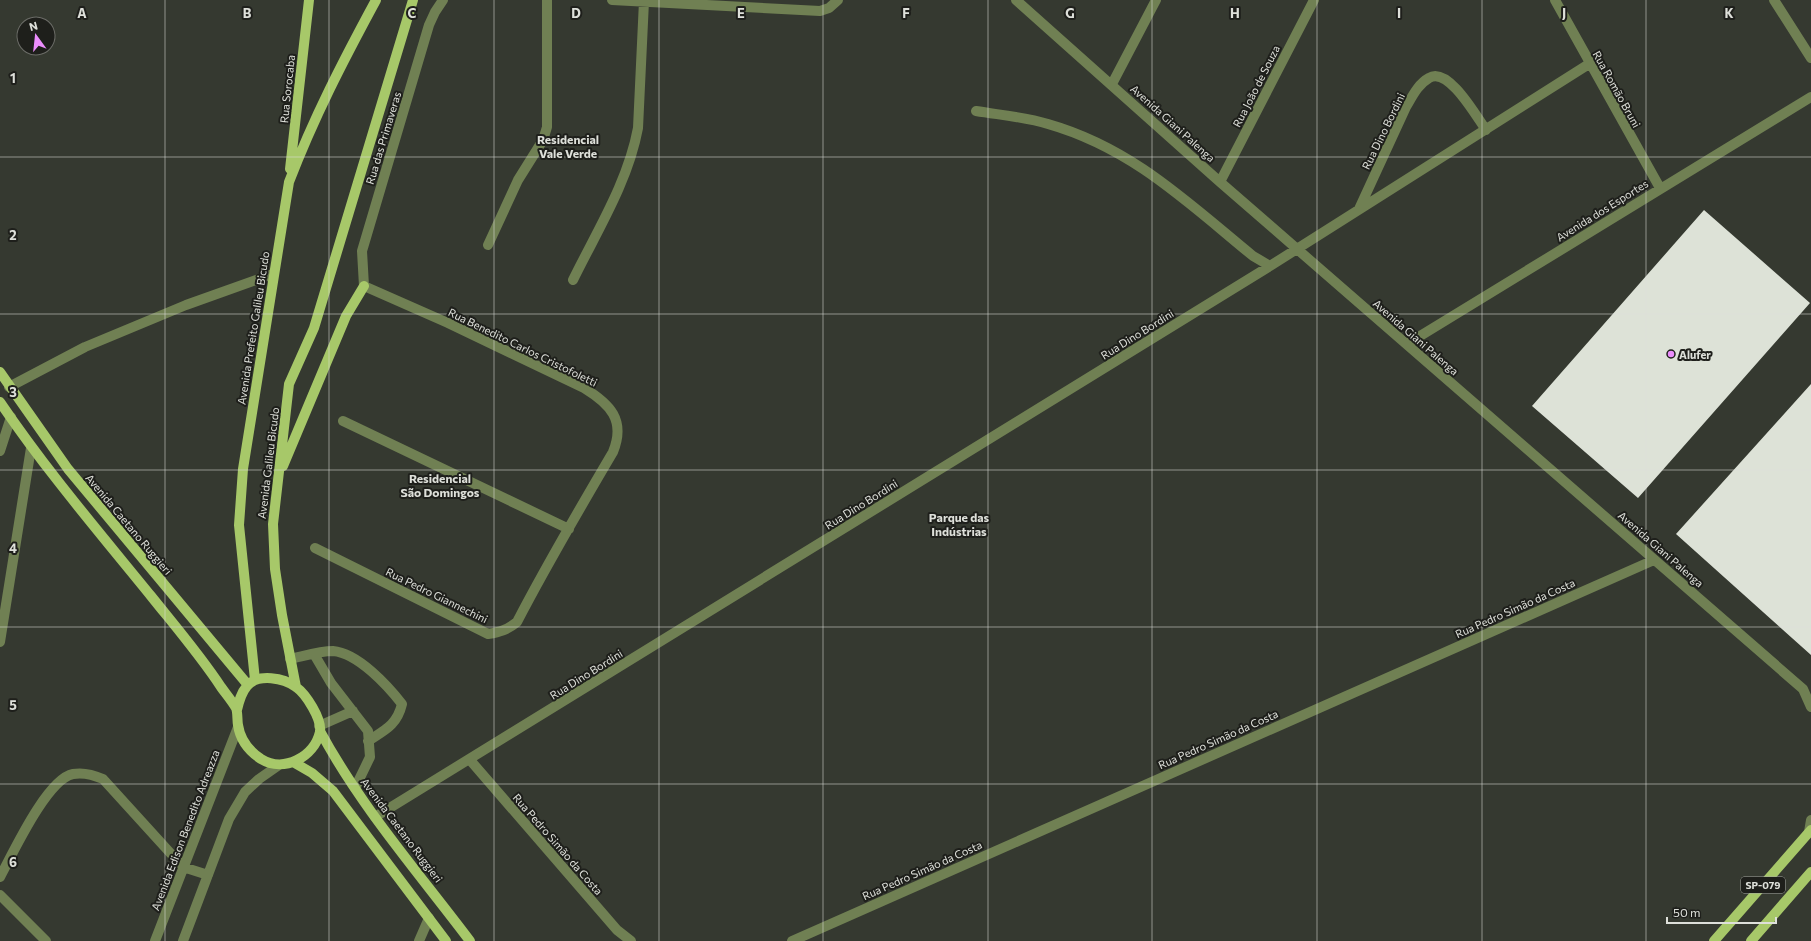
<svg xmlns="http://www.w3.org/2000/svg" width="1811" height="941" font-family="Commissioner,sans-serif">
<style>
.building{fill:#dde2d7}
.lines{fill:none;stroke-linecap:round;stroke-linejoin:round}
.minor{stroke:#708053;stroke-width:10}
.major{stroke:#a7c869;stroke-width:10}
.grid{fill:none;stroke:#dee0da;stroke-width:1;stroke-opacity:0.55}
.poi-dot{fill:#eb8dfc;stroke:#1e1f1b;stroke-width:1.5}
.labels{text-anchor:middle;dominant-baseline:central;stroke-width:4;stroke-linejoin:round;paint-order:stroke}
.shield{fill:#1e1f1b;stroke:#a4a6a1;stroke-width:1}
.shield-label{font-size:10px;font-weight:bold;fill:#dee0da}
.street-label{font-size:11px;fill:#dee0da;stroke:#1e1f1b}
.poi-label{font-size:11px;font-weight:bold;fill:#dee0da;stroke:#1e1f1b;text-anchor:start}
.neighbourhood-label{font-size:12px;font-weight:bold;fill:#dee0da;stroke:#1e1f1b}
.grid-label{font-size:13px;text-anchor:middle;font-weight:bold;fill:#dee0da;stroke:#1e1f1b;stroke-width:4;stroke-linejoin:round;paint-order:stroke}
</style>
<rect width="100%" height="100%" fill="#353930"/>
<!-- building -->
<path class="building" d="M1704,210L1810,303L1638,498L1532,406Z
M1811,384V655L1676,534Z"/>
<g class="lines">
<!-- minor -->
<path class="minor" d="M612,0L820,11L829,8L838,0
M1016,0L1220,182L1803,689L1811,707
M1555,0L1660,188
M1774,0L1811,58
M1112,84L1156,0
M976,111C1000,115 1025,117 1048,124C1132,148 1187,202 1253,256L1270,266
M1220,182L1314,0
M1359,209L1406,107C1412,97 1418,84 1429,78C1448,66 1476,116 1486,130
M488,245L518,180L543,140L547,127V0
M573,280C597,231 628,182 638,128L644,1
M1407,344L1811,97
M9,387L85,347L186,305L273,274
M343,421L569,529
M0,451L11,417
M315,548L488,634C500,632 507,630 517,622C547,564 580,508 613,452C626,420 610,404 584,388L448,323L364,286L362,251L429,25L435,12L443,0
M0,642L31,448
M314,654L331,683L368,731L370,757L355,788
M290,659C304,656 320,651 333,651C358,653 388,686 402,704C397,725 385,730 368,741
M319,726L353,711
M470,760L617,930L631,941
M375,817L1270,266L1589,64
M1809,832L1811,820
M0,877C13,853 47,779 73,774C84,772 94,775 103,779L183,867L208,875
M0,895L46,941
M155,941L238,727
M183,941L229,819L245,792L259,779L279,765
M419,941L429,918
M792,941L1654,560"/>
<!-- major -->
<path class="major" d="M290,169L309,0
M0,372L68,469L248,685
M0,402C46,470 99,532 151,596C175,626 200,655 221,687C226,694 232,701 236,708C238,713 237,720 238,725C240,739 249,751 261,759C284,773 314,757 320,732C322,719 306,694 296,687C284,678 258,673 247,686C241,693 239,701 237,710
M283,466L346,316L364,286
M255,680L239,525L243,469L289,182C314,117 343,61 376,0
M296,687L282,615L275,569L273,524L289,384L314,328L413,0
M320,731C361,807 418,872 470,941
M293,762L312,773L333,791L446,941
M1714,941L1811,830
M1751,941L1811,872"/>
</g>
<!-- grid -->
<path class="grid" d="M165,0V941M329,0V941M494,0V941M659,0V941M823,0V941M988,0V941M1152,0V941M1317,0V941M1482,0V941M1646,0V941M0,157H1811M0,314H1811M0,470H1811M0,627H1811M0,784H1811"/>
<!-- markers -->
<circle class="poi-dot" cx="1671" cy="354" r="4"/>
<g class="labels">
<!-- shield labels -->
<rect class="shield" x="1741" y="877" width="44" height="16" rx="3"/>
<g class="shield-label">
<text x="1763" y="885">SP-079</text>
</g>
<!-- street labels -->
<g class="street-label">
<text transform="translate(1256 86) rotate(-63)">Rua João de Souza</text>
<text transform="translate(287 89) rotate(-84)">Rua Sorocaba</text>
<text transform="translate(1617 89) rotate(61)">Rua Romão Bruni</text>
<text transform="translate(1173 123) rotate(42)">Avenida Giani Palenga</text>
<text transform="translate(1383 131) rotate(-64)">Rua Dino Bordini</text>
<text transform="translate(383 138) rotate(-73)">Rua das Primaveras</text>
<text transform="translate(1602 210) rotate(-32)">Avenida dos Esportes</text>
<text transform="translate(253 328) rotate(-81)">Avenida Prefeito Galileu Bicudo</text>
<text transform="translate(1137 334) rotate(-32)">Rua Dino Bordini</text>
<text transform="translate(1416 337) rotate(41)">Avenida Giani Palenga</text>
<text transform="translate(523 347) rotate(26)">Rua Benedito Carlos Cristofoletti</text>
<text transform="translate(268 463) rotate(-83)">Avenida Galileu Bicudo</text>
<text transform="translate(861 504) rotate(-32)">Rua Dino Bordini</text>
<text transform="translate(129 524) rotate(50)">Avenida Caetano Ruggieri</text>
<text transform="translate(1661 549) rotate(41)">Avenida Giani Palenga</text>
<text transform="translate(437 595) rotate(26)">Rua Pedro Giannechini</text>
<text transform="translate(1515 608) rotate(-24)">Rua Pedro Simão da Costa</text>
<text transform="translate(586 674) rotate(-32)">Rua Dino Bordini</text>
<text transform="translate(1218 739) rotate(-24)">Rua Pedro Simão da Costa</text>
<text transform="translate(185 830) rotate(-69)">Avenida Edison Benedito Adreazza</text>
<text transform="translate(402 830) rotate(53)">Avenida Caetano Ruggieri</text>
<text transform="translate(558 844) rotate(49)">Rua Pedro Simão da Costa</text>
<text transform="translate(922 870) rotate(-24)">Rua Pedro Simão da Costa</text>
</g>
<!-- poi labels -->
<g class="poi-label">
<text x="1679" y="354">Alufer</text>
</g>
<!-- neighbourhood labels -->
<g class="neighbourhood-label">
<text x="568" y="139">Residencial<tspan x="568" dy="14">Vale Verde</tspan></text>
<text x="440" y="478">Residencial<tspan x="440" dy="14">São Domingos</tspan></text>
<text x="959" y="517">Parque das<tspan x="959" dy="14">Indústrias</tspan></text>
</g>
</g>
<g class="grid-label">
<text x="82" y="18">A</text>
<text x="247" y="18">B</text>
<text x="412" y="18">C</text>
<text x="576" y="18">D</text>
<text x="741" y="18">E</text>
<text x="906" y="18">F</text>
<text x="1070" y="18">G</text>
<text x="1235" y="18">H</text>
<text x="1399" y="18">I</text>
<text x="1564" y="18">J</text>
<text x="1729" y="18">K</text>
<text x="13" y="83">1</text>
<text x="13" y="240">2</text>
<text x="13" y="397">3</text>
<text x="13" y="553">4</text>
<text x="13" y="710">5</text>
<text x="13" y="867">6</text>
</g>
<!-- north arrow -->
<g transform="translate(36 36) rotate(345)"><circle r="19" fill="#1e1f1b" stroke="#6b6c67"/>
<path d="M0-3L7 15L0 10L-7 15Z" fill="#eb8dfc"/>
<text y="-6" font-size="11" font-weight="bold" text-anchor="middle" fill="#dee0da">N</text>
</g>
<!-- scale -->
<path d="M1667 917v6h109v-6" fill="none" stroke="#dee0da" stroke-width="2"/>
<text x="1673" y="917" font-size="12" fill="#dee0da" stroke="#1e1f1b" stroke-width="3" paint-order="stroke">50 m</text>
</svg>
